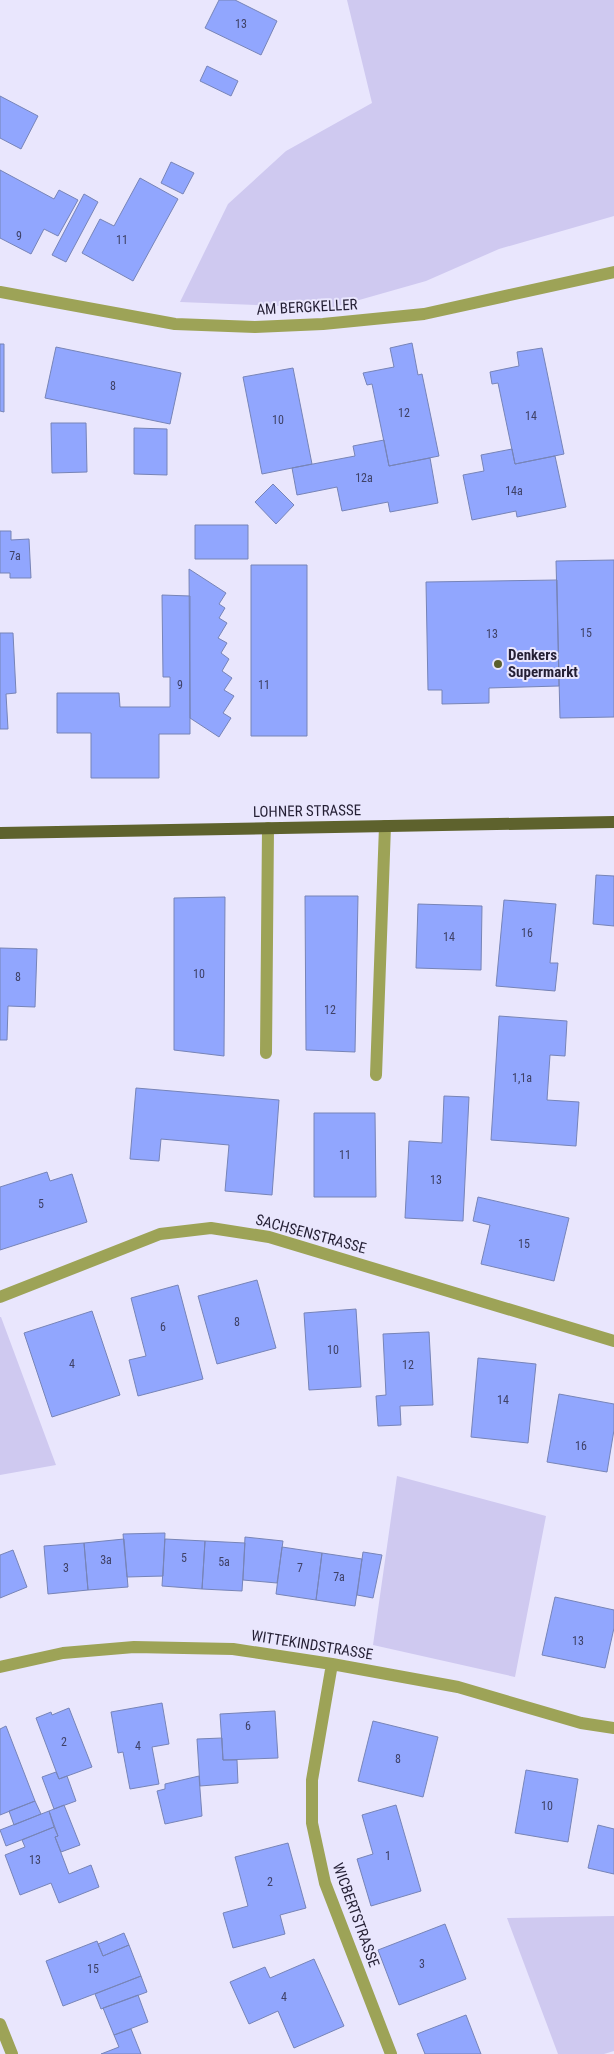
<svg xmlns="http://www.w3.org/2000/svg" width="614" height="2054" font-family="'Roboto Condensed',sans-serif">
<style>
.green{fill:#cfc9f0}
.building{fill:#91a6fe;stroke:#7784b7}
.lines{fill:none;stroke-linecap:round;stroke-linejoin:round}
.minor{stroke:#9da357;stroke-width:12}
.major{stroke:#5e622d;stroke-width:12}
.poi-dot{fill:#5b5f2d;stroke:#e9e6fd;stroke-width:2}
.labels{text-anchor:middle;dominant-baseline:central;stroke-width:4;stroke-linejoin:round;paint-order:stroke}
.number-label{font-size:12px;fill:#3f4166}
.street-label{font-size:15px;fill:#241f34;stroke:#e9e6fd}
.poi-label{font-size:15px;font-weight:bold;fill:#241f34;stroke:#e9e6fd;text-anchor:start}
</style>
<rect width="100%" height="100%" fill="#e9e6fd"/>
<!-- green -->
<path class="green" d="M347,0H614V216L499,249L426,281L331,308L180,302L228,204L286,151L372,103Z
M0,1317H1L56,1465L0,1475Z
M397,1476L546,1516L515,1677L373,1645Z
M614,1916V2051L604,2054H558L507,1918Z"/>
<!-- building -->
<path class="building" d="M219,0H235L277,21L261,55L205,28Z
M207,66L238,81L231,96L200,81Z
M0,96L38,116L21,149L0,138Z
M171,162L194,173L183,194L161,183Z
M0,170L54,199L59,190L78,200L58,236L44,229L31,254L0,238Z
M140,178L178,199L133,281L82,253L100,219L114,226Z
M84,194L98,202L66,262L52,255Z
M412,343L418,375L422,374L439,456L389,466L372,384L367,385L363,373L394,367L390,348Z
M0,344H4V412L0,411Z
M56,347L181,373L170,424L45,398Z
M542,348L564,454L515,464L498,383L492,384L490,372L519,366L517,352Z
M293,368L312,464L262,474L243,377Z
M51,423H86L87,472L52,473Z
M134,428L167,429V475L134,474Z
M384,440L389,466L430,458L438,503L390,512L388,502L342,511L337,487L297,495L292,468L355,456L353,446Z
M512,449L515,464L555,456L566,507L517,517L516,511L472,520L463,475L484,471L481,455Z
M273,484L294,505L276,524L255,502Z
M195,525H248V559H195Z
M0,531H11V540L29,539L31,578H10V573H0Z
M614,560V717L560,718L556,561Z
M251,565H307V736H251Z
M189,569L226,593L219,604L225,608L219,618L227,623L218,638L227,643L221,653L229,659L222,671L232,678L224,690L234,696L223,713L231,718L219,737L190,718Z
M557,580L559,686L489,688V703L442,704V690H428L426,582Z
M162,595L190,596V734H159V778H91V733H57V693H119L120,707H170V677H163Z
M0,633H13L16,693L6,694L8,729H0Z
M596,875L614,876V926L593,924Z
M305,896H358L355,1052L306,1050Z
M225,897L224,1056L174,1050V898Z
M504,900L556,904L550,963H558L555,991L496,986Z
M418,904L482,906L481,970L416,968Z
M0,948L37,949L35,1007L8,1006L7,1040H0Z
M499,1016L567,1021L565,1056L550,1055L547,1100L579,1102L576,1146L491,1140Z
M136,1088L279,1100L272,1195L225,1191L229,1145L161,1139L159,1161L130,1159Z
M444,1096L469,1097L463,1221L405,1218L409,1141L442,1143Z
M314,1113H375L376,1197H314Z
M47,1172L50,1181L72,1174L87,1222L0,1250V1187Z
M478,1197L569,1218L554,1281L481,1264L490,1225L473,1221Z
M257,1280L276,1348L217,1364L198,1296Z
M178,1285L203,1379L138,1396L129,1360L146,1356L131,1298Z
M356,1309L361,1387L309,1390L304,1313Z
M92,1311L120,1395L52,1417L24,1333Z
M429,1332L433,1405L400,1406L401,1425L378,1426L376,1396L386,1395L383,1334Z
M478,1358L536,1364L528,1443L471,1437Z
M559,1394L614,1404V1430L607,1472L547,1462Z
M165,1533L163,1576L127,1577L123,1534Z
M245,1537L283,1541L277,1583L243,1580Z
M124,1539L128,1587L88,1590L84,1543Z
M165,1539L205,1541L202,1589L162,1586Z
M205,1541L245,1543L242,1591L202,1589Z
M84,1543L88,1590L48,1594L44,1546Z
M282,1547L322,1553L316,1600L276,1594Z
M13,1550L27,1587L0,1598V1555Z
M363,1552L382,1555L373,1598L357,1595Z
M322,1553L362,1559L355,1606L316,1600Z
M555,1597L614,1610V1628L605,1668L542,1655Z
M162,1703L169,1744L152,1747L159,1784L130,1789L123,1752L118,1753L111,1712Z
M69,1708L92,1767L59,1779L36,1718L51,1712L52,1715Z
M275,1711L278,1758L223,1760L220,1714Z
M373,1721L438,1737L423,1797L358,1781Z
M6,1726L35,1801L0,1815V1729Z
M222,1738L223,1760H237L238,1783L200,1786L197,1739Z
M526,1770L578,1779L568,1842L515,1833Z
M56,1772L59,1779L67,1776L76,1801L54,1809L42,1777Z
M199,1776L202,1816L165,1824L157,1791L165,1789V1784Z
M35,1801L41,1814L14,1825L9,1811Z
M64,1805L80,1845L61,1852L55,1837L58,1836L49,1811Z
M396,1805L421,1891L371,1906L357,1859L373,1854L362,1815Z
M49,1811L54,1827L6,1846L0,1830Z
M598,1825L614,1829V1874L588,1868Z
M54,1827L58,1836L55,1837L69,1874L91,1865L99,1887L59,1903L51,1883L20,1895L5,1855L25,1847L22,1840Z
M288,1843L306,1908L280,1915L285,1934L233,1948L223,1913L248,1906L235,1857Z
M445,1924L466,1979L399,2005L378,1950Z
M124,1933L129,1945L103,1956L98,1944Z
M97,1941L103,1956L129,1945L141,1976L63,2006L46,1961Z
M314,1959L344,2026L294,2048L278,2011L249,2024L230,1982L265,1967L270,1978Z
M141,1976L147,1992L101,2009L95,1994Z
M138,1995L148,2022L114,2035L103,2008Z
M466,2015L481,2054H425L417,2034Z
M131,2029L141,2054H101L119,2047L114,2035Z"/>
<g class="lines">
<!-- minor -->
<path class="minor" d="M0,292L175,324L255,327L323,324L424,314L614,272
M266,1053L268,828
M376,1075L385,826
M0,1297L160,1234L211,1228L269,1237L614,1341
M332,1664L312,1780V1823L325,1883L391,2054
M0,1667L63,1653L134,1647L233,1649L332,1664L458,1687L581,1723L614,1728
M0,2024L12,2054"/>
<!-- major -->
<path class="major" d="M0,833L614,822"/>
</g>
<!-- markers -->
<circle class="poi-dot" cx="498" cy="664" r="5"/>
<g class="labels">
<!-- number labels -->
<g class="number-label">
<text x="241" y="24">13</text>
<text x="19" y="236">9</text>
<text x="122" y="240">11</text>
<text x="113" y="386">8</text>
<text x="404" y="413">12</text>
<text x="531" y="416">14</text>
<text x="278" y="420">10</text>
<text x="364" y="478">12a</text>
<text x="514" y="491">14a</text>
<text x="15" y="556">7a</text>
<text x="586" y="633">15</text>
<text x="492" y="634">13</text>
<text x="180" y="685">9</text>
<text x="264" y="685">11</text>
<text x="527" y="933">16</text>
<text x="449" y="937">14</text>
<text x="199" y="974">10</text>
<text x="18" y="977">8</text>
<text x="330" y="1010">12</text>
<text x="522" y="1078">1,1a</text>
<text x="345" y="1155">11</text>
<text x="436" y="1180">13</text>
<text x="41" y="1204">5</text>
<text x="524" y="1244">15</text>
<text x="237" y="1322">8</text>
<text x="163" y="1327">6</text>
<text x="333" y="1350">10</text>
<text x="72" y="1364">4</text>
<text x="408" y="1365">12</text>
<text x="503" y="1400">14</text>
<text x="581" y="1446">16</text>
<text x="184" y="1558">5</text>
<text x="106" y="1560">3a</text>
<text x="224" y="1562">5a</text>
<text x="66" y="1568">3</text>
<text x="300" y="1568">7</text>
<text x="339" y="1577">7a</text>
<text x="578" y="1641">13</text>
<text x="248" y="1726">6</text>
<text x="64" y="1742">2</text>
<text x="138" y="1746">4</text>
<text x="398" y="1759">8</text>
<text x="547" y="1806">10</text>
<text x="388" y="1856">1</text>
<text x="35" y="1860">13</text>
<text x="270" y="1882">2</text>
<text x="422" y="1964">3</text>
<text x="93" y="1969">15</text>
<text x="284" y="1997">4</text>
</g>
<!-- street labels -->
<g class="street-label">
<text transform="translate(307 307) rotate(-3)">AM BERGKELLER</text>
<text transform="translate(307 811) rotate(-1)">LOHNER STRASSE</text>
<text transform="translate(311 1234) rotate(15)">SACHSENSTRASSE</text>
<text transform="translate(312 1645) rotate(9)">WITTEKINDSTRASSE</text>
<text transform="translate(356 1915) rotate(70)">WICBERTSTRASSE</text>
</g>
<!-- poi labels -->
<g class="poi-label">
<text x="508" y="655">Denkers<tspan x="508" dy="17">Supermarkt</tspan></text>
</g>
</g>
</svg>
